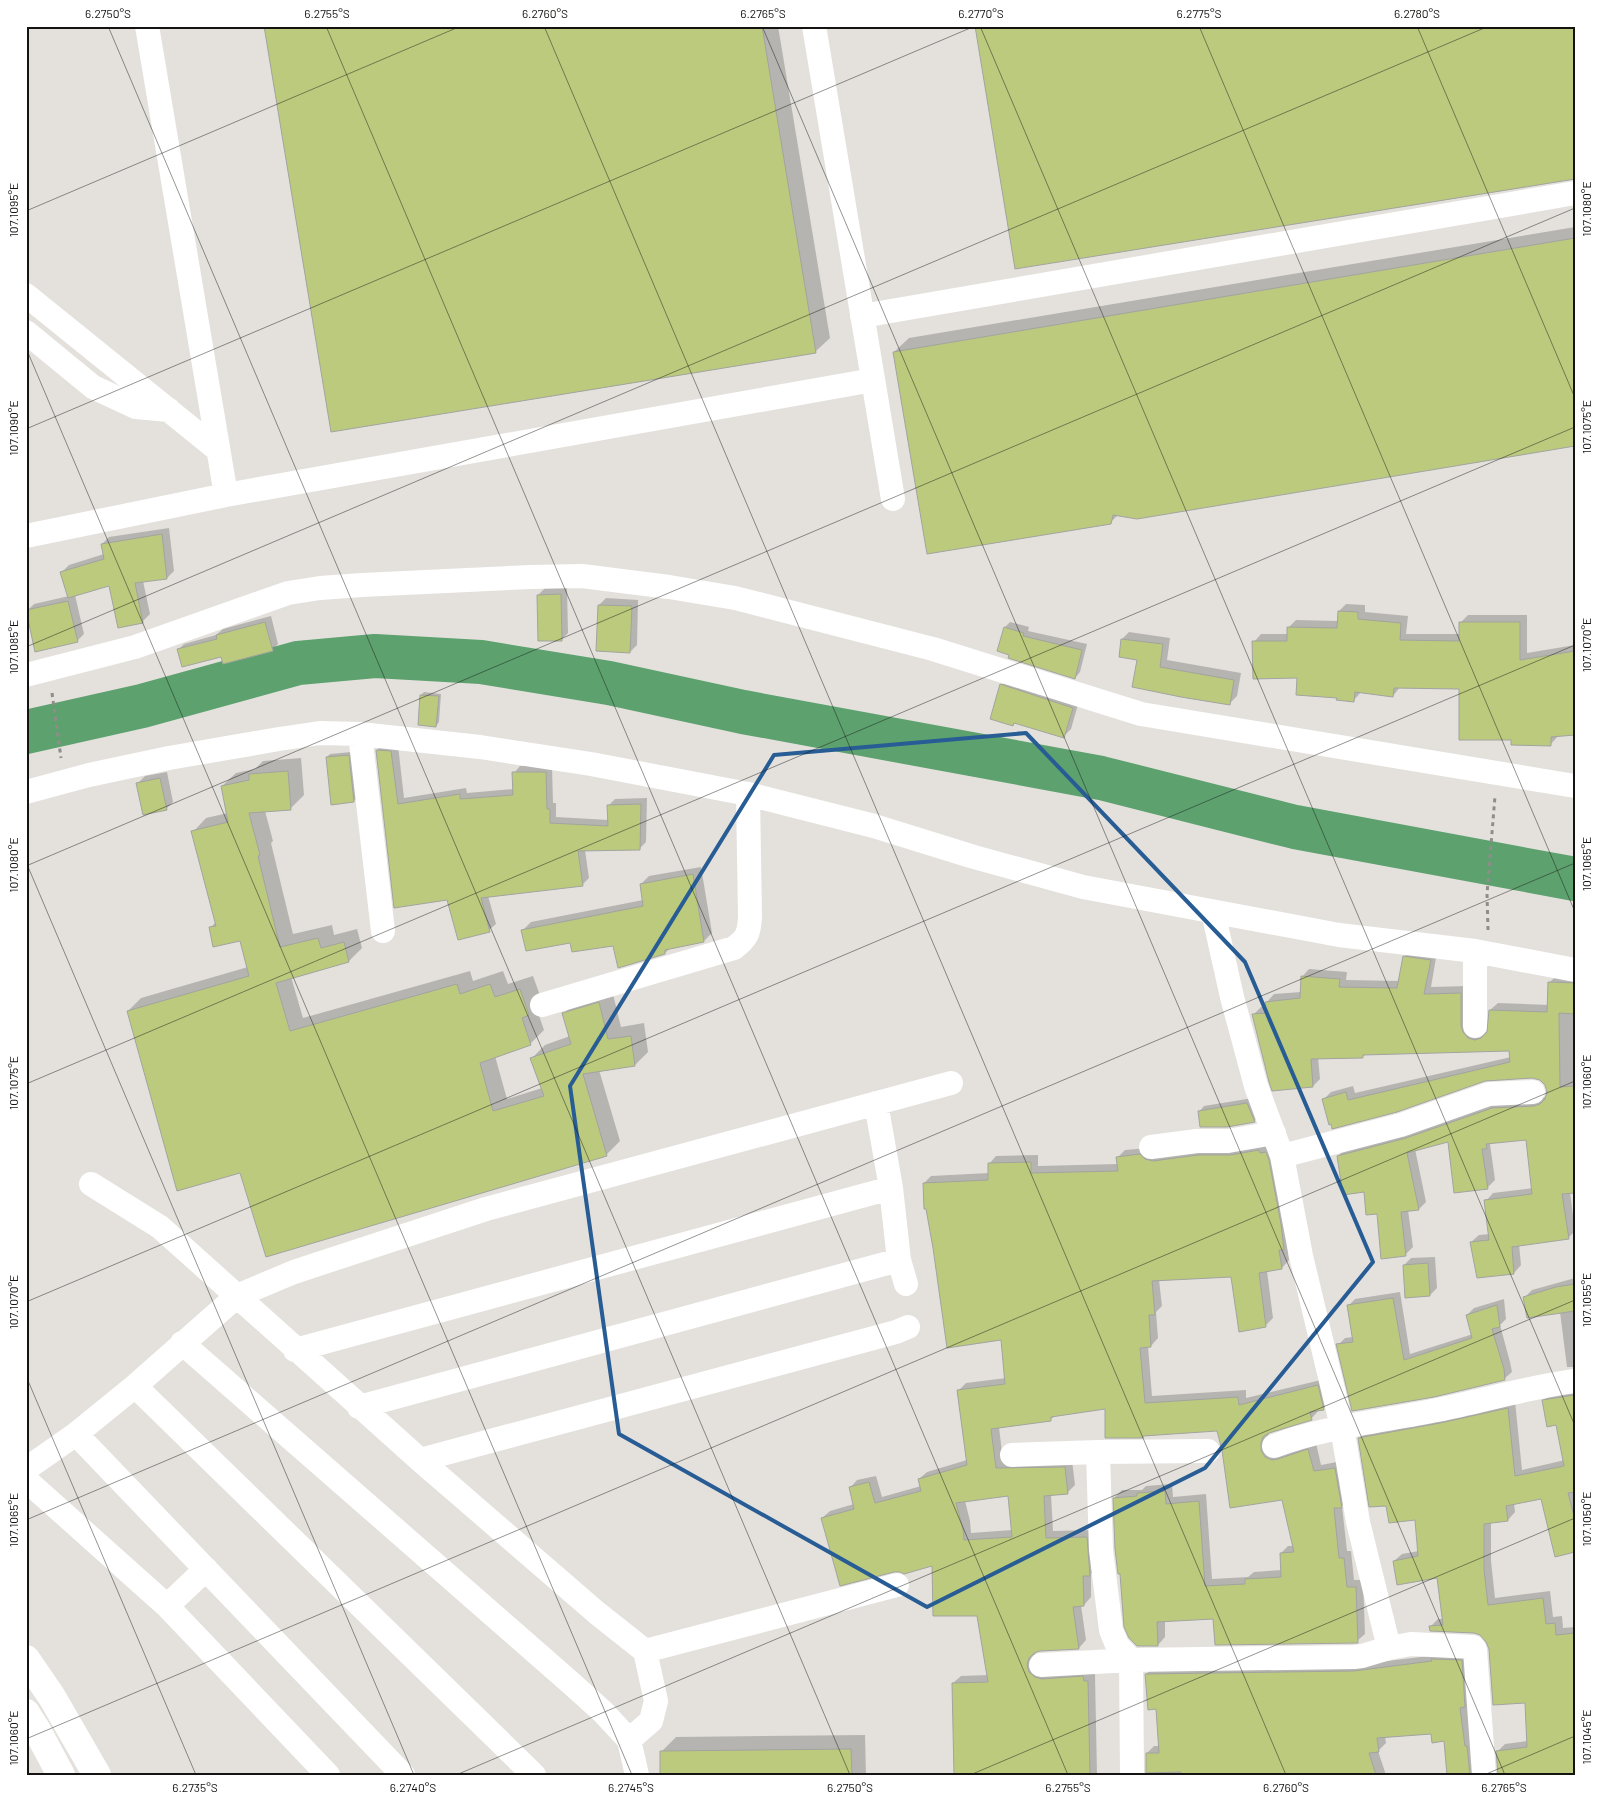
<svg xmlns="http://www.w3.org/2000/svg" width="1601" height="1801" font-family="Barlow,sans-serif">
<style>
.shadow{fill:#0003;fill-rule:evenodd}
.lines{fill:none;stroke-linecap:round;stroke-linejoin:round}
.river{stroke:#5da16f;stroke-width:44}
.building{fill:#bcca7e;stroke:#a2a49f;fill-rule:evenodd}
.path{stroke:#8f8d8a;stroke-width:3;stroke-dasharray:4 4;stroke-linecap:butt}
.minor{stroke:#fff;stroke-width:24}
.highway{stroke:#fff;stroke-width:28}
.marked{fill:none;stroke:#275c95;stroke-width:4;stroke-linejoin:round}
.ticks{fill:none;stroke:#141312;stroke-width:1;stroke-opacity:0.45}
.neatline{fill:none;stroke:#141312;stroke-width:2}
.ticks-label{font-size:12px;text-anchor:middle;fill:#141312}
</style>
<rect width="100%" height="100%" fill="#e4e1dd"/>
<!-- shadow -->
<path class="shadow" d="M266,26H778L830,338L815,352Z
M1575,227V445L1118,515L1110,523L894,352L909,338Z
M169,528L174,571L167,578L143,581L150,614L143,621L110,585L75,595L84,634L77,641L27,611L34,604L69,596L62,572L69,565L104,554L102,544L109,537Z
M545,588H567L568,633L561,640L538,595Z
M606,598L638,600L637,645L630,652L599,605Z
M1346,604L1365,605V612L1408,616L1406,634H1461V622L1468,615H1527V653L1575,645V734L1558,736L1551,744L1512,739L1461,687H1400L1393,696L1361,692L1354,700L1338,697L1299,677L1254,642L1261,634H1288L1289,627L1296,620L1338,621L1339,611Z
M271,616L278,644L272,650L222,655L178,650L184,644L216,635L223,629Z
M1010,622L1029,627L1028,631L1087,644L1080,672L1075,678L1005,627Z
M1129,632L1170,638L1167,660L1241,673L1237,696L1230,703L1139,659L1122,639Z
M1008,678L1079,701L1071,729L1064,736L1015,722L1013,725L1001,685Z
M424,692L441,694L439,722L436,726L421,695Z
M383,744L398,745L404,798L466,788L467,793L514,789V773L520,766H552L553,803H556V817L609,820V805L615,799L647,798L646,842L640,848L585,850L589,878L582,885L488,896L496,924L489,930L448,898L395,907L377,750Z
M351,752L357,798L354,801L327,757L330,754Z
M301,758L304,795L290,809L265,811L273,841L271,843L293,934L332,925L334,935L357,929L362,948L349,961L291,977L303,1018L470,971L473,981L503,971L508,984L533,976L542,1001L536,1007L544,1030L530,1044L495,1056L507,1099L542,1088L532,1058L545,1045L570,1036L564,1014L577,1000L612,990L621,1027L644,1023L648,1052L635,1065L599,1070L620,1141L607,1154L267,1256L241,1172L128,1011L141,998L248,967L241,939L210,928L217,921L193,832L206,818L228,813L222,786L236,773L255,769L263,761Z
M167,772L173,802L166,809L138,783L145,776Z
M701,867L712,933L704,941L670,948L665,953L614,944L571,941L523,930L531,922L643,900L641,884L649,876Z
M1412,949L1437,952L1431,987L1468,986L1484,1033L1488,1031L1490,1010L1498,1003L1549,1005V983L1557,975L1575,976V1191L1570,1192L1575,1231L1568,1238L1519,1244L1521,1265L1514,1273L1471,1242L1479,1235L1490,1234L1486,1201L1493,1193L1533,1188L1527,1138L1492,1142L1490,1144L1495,1180L1487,1188L1449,1140L1415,1149L1426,1202L1419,1209L1408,1210L1413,1247L1405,1255L1365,1190L1338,1156L1345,1149L1500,1101L1547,1097L1548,1092L1545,1083L1539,1078L1532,1077L1484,1080L1397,1111L1323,1100L1331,1092L1353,1086L1355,1093L1511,1057L1510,1050L1366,1054L1362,1057H1318L1320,1079L1313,1086L1254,1014L1261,1007L1267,1006V1002L1274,994L1301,992L1302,977L1309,969L1347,972L1346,980L1400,981L1404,957Z
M1253,1098L1259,1116L1254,1121L1199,1112L1204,1106Z
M1273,1145L1291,1241L1287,1245L1289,1260L1282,1268L1267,1271L1273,1318L1265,1326L1232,1276L1159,1280L1162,1306L1156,1312L1158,1338L1151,1346H1148L1152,1396L1246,1390V1398L1325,1379L1331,1402L1323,1409L1319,1410L1311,1419L1269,1432L1268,1442L1316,1443L1321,1465L1342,1461L1349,1499L1342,1506L1347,1551H1351L1354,1580H1363L1365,1634L1357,1641L1214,1617L1165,1620V1637L1158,1645L1114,1498L1122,1490H1142L1146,1486L1172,1484L1173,1497L1206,1494L1212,1579L1248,1577L1254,1572L1282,1570L1281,1553L1288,1546H1293L1283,1499L1223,1450L1218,1430L1106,1407L1056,1415L1051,1419L999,1427L1003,1461L1072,1460L1075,1485L1067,1493L1051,1494L1053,1531L1094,1530L1097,1567L1091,1574V1597L1084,1605H1081L1086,1640L1079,1648L1036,1651L1034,1658L1095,1674L1097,1775H955L953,1683L961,1676L988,1675L978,1614L933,1564L822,1518L830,1511L854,1504L850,1488L857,1480L876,1476L882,1497L921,1486L919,1479L927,1472L967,1460L959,1390L966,1383L1006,1378L1002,1338L924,1183L931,1176L989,1173V1164L996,1156L1038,1155V1166L1118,1164L1117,1158L1125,1150L1148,1148ZM1009,1495L1012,1530L971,1533L970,1521L965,1501Z
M1435,1257L1437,1288L1430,1295L1404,1265L1411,1258Z
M1575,1278V1367H1567L1560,1312L1524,1298L1532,1290Z
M1400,1292L1410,1354L1473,1334L1467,1315L1474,1308L1504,1299L1506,1319L1500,1325L1510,1362L1512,1372L1504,1379L1434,1395L1338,1345L1345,1338L1353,1337L1348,1306L1355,1299Z
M1575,1389V1551L1542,1497L1514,1503L1515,1512L1508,1520L1491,1522V1561L1495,1598L1550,1591L1553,1617L1562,1616L1563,1628L1575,1627V1775L1497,1752L1505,1744L1528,1741L1526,1702L1490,1649L1488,1642L1481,1634L1430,1627L1438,1619H1443L1438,1577L1394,1561L1402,1554L1419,1551L1416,1519L1387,1505L1359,1439L1367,1431L1515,1401L1522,1470L1565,1460L1557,1424L1543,1401L1551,1393Z
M1469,1653L1480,1775H1450L1445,1740L1432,1733L1385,1736L1386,1743L1378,1751L1386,1775H1147V1753L1154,1746H1159L1158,1708L1146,1674L1154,1667L1363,1664L1437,1655Z
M865,1735L866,1775H662L661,1752L676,1737Z"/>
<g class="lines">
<!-- river -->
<path class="river" d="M26,732L142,706L298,663L375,656L481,662L609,683L743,712L1101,778L1295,827L1575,879"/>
</g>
<!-- building -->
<path class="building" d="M264,26H762L816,353L331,432Z
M975,26H1575V179L1015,269Z
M1575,238V446L1137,519L1113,515L1111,524L927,554L893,352Z
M162,534L167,579L135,583L143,623L118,628L109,586L68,598L60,572L104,559L101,544Z
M561,594L562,641H538L537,595Z
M68,601L78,642L35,652L26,610Z
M598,605L632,606L630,653L596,651Z
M1338,611L1358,612V619L1401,623L1400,640L1459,641V622H1520V660L1575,651V735L1551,737V746L1511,745V740H1459V689L1394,688L1393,697L1355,692L1354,702L1336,700L1337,698L1296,695L1297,678L1253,679L1252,641H1287V627L1337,628Z
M265,622L273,651L223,664L221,657L182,667L177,649L217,639L216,635Z
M1004,627L1024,633L1023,636L1082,650L1075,679L1008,658L1009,655L997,651Z
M1121,639L1163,644L1160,667L1234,680L1230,705L1181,697L1132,687L1137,660L1119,657Z
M1000,684L1073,708L1064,738L1014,723L1013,726L990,719Z
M420,695L439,696L436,727L418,725Z
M376,750L391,751L398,804L460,794V799L513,795L512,772H546L547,809H550V823L608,826L607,805L641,804L640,850L578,851L583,886L481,898L490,932L458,940L447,900L394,908Z
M349,755L354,802L331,805L326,757Z
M288,771L291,810L249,813L260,855L258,856L280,947L318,938L321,948L344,942L349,962L276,983L290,1031L457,984L460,994L490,984L495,997L520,989L529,1015L522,1018L531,1045L480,1063L493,1111L544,1096L530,1058L571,1044L562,1013L599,1002L608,1039L631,1036L635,1066L583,1074L607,1156L266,1257L240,1173L177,1191L127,1011L249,976L240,941L213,947L209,927L216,926L191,831L228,822L221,786L249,780V774Z
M160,778L167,810L143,815L136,783Z
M693,874L704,942L665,950V954L618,968L613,946L572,952L570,943L526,951L521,930L643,906L640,884Z
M1403,956L1431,960L1424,994L1461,993V1026L1463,1032L1468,1038L1475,1040L1481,1038L1487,1032L1489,1010L1547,1012L1548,982L1575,983V1014L1559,1013L1560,1087L1575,1086V1193L1562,1194L1569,1239L1512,1247L1514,1274L1477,1278L1470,1242L1489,1240L1484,1200L1532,1194L1526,1140L1486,1144L1487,1149H1482L1488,1189L1454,1193L1448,1142L1407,1153L1419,1210L1401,1212L1406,1256L1381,1259L1377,1214L1366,1215L1364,1192L1343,1195L1337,1156L1406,1138L1492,1108L1534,1106L1540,1104L1545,1099L1547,1092L1545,1085L1540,1080L1532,1078L1485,1081L1397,1112L1332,1129L1331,1124L1329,1125L1322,1099L1346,1092L1348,1100L1510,1062L1509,1051L1363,1055V1058L1311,1059L1313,1087L1272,1091L1269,1082L1252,1014L1267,1013L1265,1002L1300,998L1301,976L1340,979L1339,987L1397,988Z
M1247,1103L1255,1122L1227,1127H1200L1198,1111Z
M1259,1150L1260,1153L1266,1152L1269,1160L1281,1224L1284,1250H1279L1282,1269L1259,1273L1266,1327L1239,1332L1231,1277L1152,1281L1155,1315H1149L1151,1347L1140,1348L1145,1403L1238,1397L1239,1405L1318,1385L1324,1410L1310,1412L1312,1420L1269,1433L1263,1437L1261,1443V1450L1265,1457L1272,1460L1278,1459L1308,1449L1314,1471L1335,1468L1342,1508H1334L1339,1558H1344L1347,1587H1356L1358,1643L1215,1645L1213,1619L1157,1622L1158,1646H1137L1129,1638L1124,1627L1120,1574H1118L1115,1549L1113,1498L1137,1496V1493L1165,1491L1166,1504L1199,1501L1205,1586L1245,1584V1579L1281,1577L1280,1553L1294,1552L1282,1500L1230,1508L1222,1450L1217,1431L1143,1436V1438H1105V1409L1051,1417V1421L991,1429L996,1468L1065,1467L1068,1494L1044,1496L1046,1538L1087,1537L1090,1576H1083L1084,1606L1073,1607L1079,1649L1040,1651L1034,1653L1029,1658L1027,1665L1029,1672L1035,1677L1042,1679L1083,1676L1084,1681H1088L1090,1775H954L952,1683L988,1682L977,1616H933L932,1566L904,1574L900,1572H894L840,1586L821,1518L854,1509L849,1487L869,1482L875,1503L921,1491L918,1479L967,1465L957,1390L1005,1384L1001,1340L947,1348L933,1248L926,1209H924L923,1183L988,1180V1163L1031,1162V1173L1118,1171L1116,1157L1140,1154L1145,1159L1153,1161L1198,1155H1230ZM1008,1496L1012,1537L964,1540L963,1529L956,1503Z
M1428,1263L1430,1296L1405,1298L1403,1265Z
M1575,1284V1311L1527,1318L1523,1297L1556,1287Z
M1393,1298L1404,1360L1472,1338L1466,1315L1497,1305L1500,1327L1492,1329L1504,1369L1505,1380L1434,1397L1352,1411L1336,1344L1353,1342L1347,1305Z
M1575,1395V1492L1568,1493L1575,1520V1552L1555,1557L1541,1499L1506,1506L1508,1521L1484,1524V1569L1488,1605L1543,1598L1546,1624L1555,1623L1556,1635L1575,1633V1775H1498L1496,1751L1527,1747L1525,1703L1493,1705L1489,1649L1486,1642L1480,1635L1474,1633L1430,1631L1429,1626L1443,1625L1437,1578L1397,1585L1393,1561L1418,1556L1415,1520L1389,1523L1386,1506L1369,1507L1358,1438L1440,1423L1508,1408L1515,1476L1564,1466L1556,1425L1547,1427L1542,1400Z
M1431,1659L1462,1660L1465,1707L1460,1708L1465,1746H1467L1470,1775H1447L1444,1741L1432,1743L1431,1734L1377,1738L1379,1752L1369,1753L1376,1775H1181V1772L1146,1773V1753H1159L1156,1709L1148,1710L1145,1674L1354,1671L1432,1661Z
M851,1749L852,1775H660V1751Z"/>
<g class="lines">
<!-- path -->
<path class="path" d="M52,693L61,758
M1488,930L1487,894L1495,796"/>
<!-- minor -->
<path class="minor" d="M147,26L226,495
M814,26L893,499
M26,295L218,450
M862,316L1575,193
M26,332L93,387L136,407L169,410
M26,536L226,495L873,380
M26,675L135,647L288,593L320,588L362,585L530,577L582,576L669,587L735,598L933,649L1141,714L1575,786
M360,734L383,931
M26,792L89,775L169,758L279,739L320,733L360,734L480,747L591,764L748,794L874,826L974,857L1083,887L1339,935L1475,951L1575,970
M1475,951V1026
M542,1005L734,948C747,938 749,934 750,917L748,794
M876,1103L891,1188L899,1260L906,1284
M1151,1147L1197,1141H1228L1274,1133
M1282,1156L1401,1125L1489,1094L1533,1092
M91,1184L160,1227L420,1460L597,1613L645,1651L656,1701L651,1721L629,1740L603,1712L572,1684L182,1343
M295,1350L891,1188
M135,1386L534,1775
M359,1407L899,1260
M76,1434L403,1775
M1274,1446C1327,1426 1383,1421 1437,1410C1483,1401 1528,1387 1575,1381
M1098,1452L1101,1550L1111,1630L1117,1645L1131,1660L1132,1775
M1012,1455L1098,1452L1208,1451
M420,1460L896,1332L908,1327
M26,1469L76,1434L135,1386L237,1296L294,1272L486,1209L951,1083
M26,1480L167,1606L328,1775
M167,1606L206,1569
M1389,1648L1411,1644L1473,1647L1475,1650L1484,1775
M645,1651L897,1585
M1041,1665L1131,1660L1354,1657L1362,1656L1389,1648L1358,1522L1342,1427L1301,1256L1282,1156L1256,1086L1232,997L1213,912
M629,1740L637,1775"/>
<!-- highway -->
<path class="highway" d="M26,1659L52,1697L97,1775
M26,1713L38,1732L61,1775"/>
</g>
<!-- marked area -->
<path class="marked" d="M1026,733L1245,962L1373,1262L1205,1468L927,1607L619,1434L570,1086L774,755Z"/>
<!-- ticks -->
<path class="ticks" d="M108,26L850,1775M326,26L1068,1775M544,26L1286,1775M762,26L1505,1775M980,26L1575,1426M1199,26L1575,912M1417,26L1575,398M26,211L461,26M26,348L632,1775M26,429L975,26M26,647L1489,26M26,862L414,1775M26,866L1575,208M26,1084L1575,427M26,1302L1575,645M26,1376L196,1775M26,1520L1575,863M26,1739L1575,1081M456,1775L1575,1300M970,1775L1575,1518M1484,1775L1575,1736"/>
<!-- border -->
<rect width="1601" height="1801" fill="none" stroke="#ffffff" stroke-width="55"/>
<rect x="28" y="28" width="1546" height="1746" class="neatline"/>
<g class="ticks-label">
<text x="108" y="18">6.2750°S</text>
<text x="327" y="18">6.2755°S</text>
<text x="545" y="18">6.2760°S</text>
<text x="763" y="18">6.2765°S</text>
<text x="981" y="18">6.2770°S</text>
<text x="1199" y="18">6.2775°S</text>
<text x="1417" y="18">6.2780°S</text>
<text transform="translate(1587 209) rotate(-90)" y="4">107.1080°E</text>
<text transform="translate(14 210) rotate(-90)" y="4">107.1095°E</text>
<text transform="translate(1587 427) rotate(-90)" y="4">107.1075°E</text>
<text transform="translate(14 428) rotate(-90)" y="4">107.1090°E</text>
<text transform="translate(1587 645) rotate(-90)" y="4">107.1070°E</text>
<text transform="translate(14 647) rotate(-90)" y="4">107.1085°E</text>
<text transform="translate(1587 864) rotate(-90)" y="4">107.1065°E</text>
<text transform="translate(14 865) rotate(-90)" y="4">107.1080°E</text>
<text transform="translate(1587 1082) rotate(-90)" y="4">107.1060°E</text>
<text transform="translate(14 1083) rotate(-90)" y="4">107.1075°E</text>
<text transform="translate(1587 1300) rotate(-90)" y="4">107.1055°E</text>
<text transform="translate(14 1302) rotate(-90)" y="4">107.1070°E</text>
<text transform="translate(1587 1519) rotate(-90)" y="4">107.1050°E</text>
<text transform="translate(14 1520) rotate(-90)" y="4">107.1065°E</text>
<text transform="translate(1587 1737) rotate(-90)" y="4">107.1045°E</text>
<text transform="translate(14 1738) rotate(-90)" y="4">107.1060°E</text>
<text x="195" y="1792">6.2735°S</text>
<text x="413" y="1792">6.2740°S</text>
<text x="631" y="1792">6.2745°S</text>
<text x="850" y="1792">6.2750°S</text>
<text x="1068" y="1792">6.2755°S</text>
<text x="1286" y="1792">6.2760°S</text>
<text x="1504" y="1792">6.2765°S</text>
</g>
</svg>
